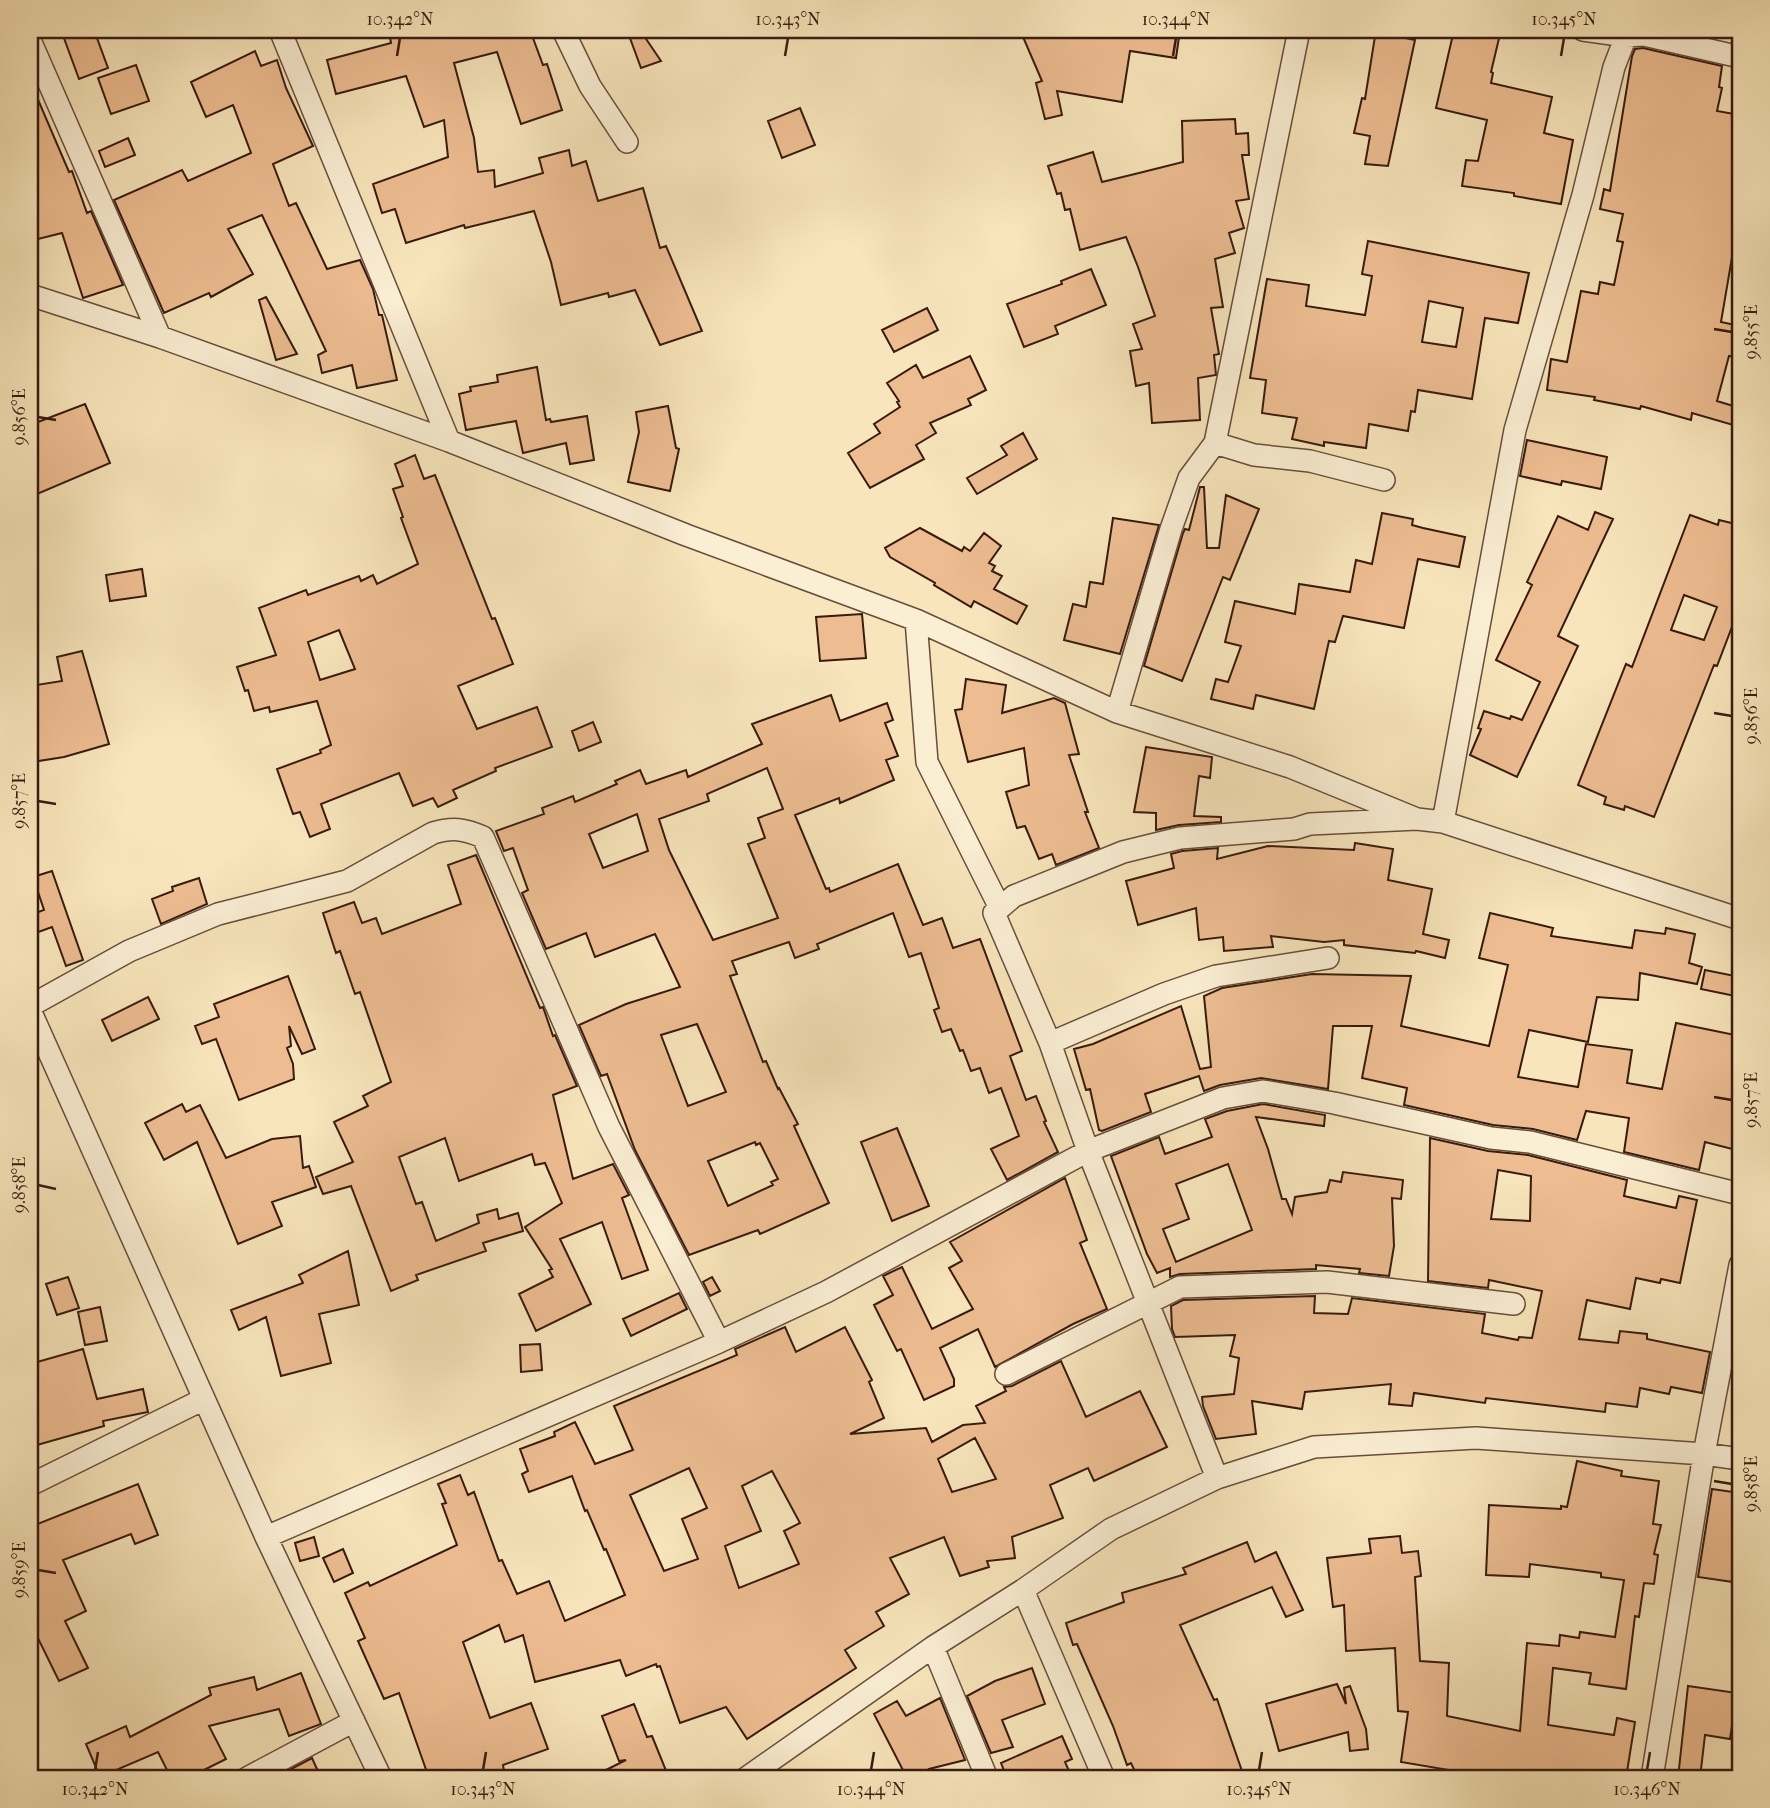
<svg xmlns="http://www.w3.org/2000/svg" width="1770" height="1808" font-family="'IM FELL French Canon',serif">
<style>
.building{fill:#edbd91;stroke:#371b10;stroke-width:2;fill-rule:evenodd}
.lines{fill:none;stroke-linecap:round;stroke-linejoin:round}
.minor-casing{stroke:#674e3b;stroke-width:24}
.minor{stroke:#faeed3;stroke-width:21}
.ticks{fill:none;stroke:#371b10;stroke-width:2.5}
.neatline{fill:none;stroke:#371b10;stroke-width:2.5}
.ticks-label{font-size:18px;text-anchor:middle;fill:#371b10}
</style>
<rect width="100%" height="100%" fill="#f8e5bb"/>
<filter id="stains"><feTurbulence type="fractalNoise" baseFrequency=".00286" numOctaves="4"/><feColorMatrix values="0 0 0 0 .2 0 0 0 0 .09 0 0 0 0 .02 0 0 0 .5 -.17"/></filter>
<radialGradient id="worn" r=".72"><stop offset=".6" stop-color="#630" stop-opacity="0"/><stop offset="1" stop-color="#630" stop-opacity=".3"/></radialGradient>
<!-- building -->
<path class="building" d="M61,30H94L108,68L79,79Z
M416,30H530L543,65L547,64L562,110L521,124L497,52L454,63L474,138L478,172L494,170L495,187L543,173L539,158L569,150L572,166L586,161L598,201L643,188L660,248L666,246L702,331L660,345L635,290L609,297L608,293L561,305L551,262L534,211L465,228L464,225L406,243L395,209L382,213L373,184L448,157L444,120L424,127L406,76L336,94L327,60L391,43L390,37Z
M627,30H640L661,61L641,68Z
M1020,30H1180L1176,58L1130,51L1122,102L1057,91L1062,115L1045,119L1036,83L1042,81Z
M1376,30H1398L1396,36L1415,40L1388,166L1365,164L1370,136L1354,133L1362,98L1365,99Z
M1454,30H1501L1491,72L1493,73L1491,83L1552,97L1544,133L1573,140L1561,204L1514,196V193L1462,186L1466,160L1478,161L1487,120L1436,108Z
M1643,48L1722,66L1719,87L1722,88L1717,111L1740,115V230L1737,228L1721,322L1740,326V358L1729,356L1717,401L1740,408V427L1692,413L1691,420L1641,406L1640,409L1594,400L1595,397L1547,390L1551,359L1567,362L1581,291L1598,294L1600,282L1614,285L1623,242L1617,241L1623,214L1600,209L1604,189L1610,191L1632,56L1635,49Z
M255,51L261,66L277,60L286,88L313,146L273,164L289,206L296,203L327,269L360,260L373,289L379,315H382L397,380L357,388L352,365L322,373L318,355L326,351L262,215L228,229L253,274L211,297L209,293L164,313L114,200L182,170L188,181L251,153L233,105L206,117L191,82Z
M136,65L149,101L111,114L98,78Z
M30,81L69,172L72,171L87,213L91,211L123,285L83,298L62,233L30,241Z
M800,108L815,145L782,158L768,121Z
M1235,119L1236,134L1248,133L1249,155H1242L1249,199L1236,201L1244,228L1229,233L1235,253L1215,259L1223,307L1211,308L1219,354L1214,355L1216,375L1198,378L1200,420L1152,423L1149,383L1136,386L1130,351L1142,349L1133,324L1155,316L1138,267L1126,237L1080,250L1070,209L1065,210L1061,193L1057,194L1048,166L1093,152L1102,182L1139,173L1183,162L1182,121Z
M128,138L135,155L105,167L99,151Z
M1368,241L1529,273L1518,323L1485,318L1472,399L1418,390L1415,412L1411,411L1408,431L1369,424L1366,448L1324,442V446L1292,439L1297,418L1262,413L1266,380L1250,378L1267,279L1309,285L1306,306L1365,315L1372,276L1362,274ZM1429,301L1463,308L1456,347L1422,342Z
M1091,269L1106,305L1055,326L1058,334L1024,347L1007,304L1062,284L1061,281Z
M266,297L297,354L276,360L259,300Z
M927,308L938,330L894,352L882,330Z
M970,356L986,390L968,399L971,405L930,423L936,433L916,445L924,459L870,488L848,453L880,433L874,424L900,407L897,402L899,401L887,383L916,365L923,378Z
M537,367L546,420L550,419L551,422L587,416L594,460L570,464L566,443L523,453L516,421L466,430L459,394L471,391L470,387L498,382L497,375Z
M85,404L110,463L30,497V425Z
M668,406L676,448L679,449L670,491L628,482L639,432L636,412Z
M1023,433L1037,459L977,494L967,478L1007,455L1001,446Z
M1527,440L1607,457L1601,489L1562,481L1561,485L1520,476Z
M415,455L424,479L435,475L492,619L495,618L513,664L458,686L477,729L537,707L552,747L495,768L496,771L453,790L457,798L438,807L433,798L413,806L399,773L321,804L330,829L310,837L300,812L293,814L277,769L321,753L320,750L331,745L317,701L270,712L269,707L254,711L248,690L245,691L237,667L276,655L259,608L306,590L308,595L359,576L361,581L373,575L377,584L418,564L401,518L403,517L393,489L403,486L395,464ZM339,630L355,669L320,680L308,642Z
M1200,487H1204L1207,548H1219L1226,495L1259,509L1230,580L1223,577L1182,681L1144,666L1183,533L1185,529L1189,530Z
M1595,512L1613,519L1558,636L1578,646L1517,777L1470,755L1481,729L1478,728L1484,711L1510,719L1511,716L1522,720L1540,682L1496,660L1532,585L1527,582L1558,516L1588,530Z
M1382,513L1413,519L1412,525L1423,528L1465,537L1459,567L1418,559L1404,628L1343,616L1335,642L1329,641L1314,709L1256,695L1253,709L1211,699L1216,679L1228,682L1241,646L1225,642L1235,601L1295,614L1299,584L1350,592L1356,560L1372,564Z
M1690,515L1718,525L1719,520L1740,525V606L1717,666L1714,665L1654,817L1625,806L1624,810L1604,804L1606,797L1578,785L1626,664L1632,667ZM1684,595L1717,607L1704,640L1671,630Z
M1113,518L1159,525L1120,654L1064,640L1073,604L1086,607L1090,582L1103,584Z
M920,528L962,551L964,547L970,551L984,533L1001,546L989,563L995,566L992,571L1002,576L994,589L1027,606L1017,624L974,601L971,607L934,585L935,583L890,557L885,548Z
M142,569L146,596L110,601L106,575Z
M862,614L866,658L820,661L816,617Z
M82,651L109,744L64,757L32,762L30,747V686L62,681L57,657Z
M966,679L1006,685L1002,713L1054,698L1065,703L1079,754L1069,755L1088,812H1085L1099,848L1056,865L1052,854L1039,859L1025,826L1017,828L1006,792L1029,785L1024,748L968,762L955,710L962,709Z
M831,695L840,721L887,703L893,720L885,723L898,756L886,760L894,780L840,803L839,798L795,815L826,889L829,888L830,892L898,864L923,925L942,918L953,948L980,939L1022,1051L1010,1056L1026,1100L1036,1096L1046,1121L1044,1122L1058,1152L1007,1180L991,1149L1019,1136L1001,1088L989,1093L980,1068L971,1071L963,1050L960,1051L951,1029L942,1032L934,1010L939,1008L921,953L909,957L893,913L817,944L819,949L795,958L789,942L732,961L737,974L730,976L763,1062L766,1061L778,1089L779,1088L798,1124L794,1126L829,1203L760,1234L758,1230L689,1255L635,1150L607,1074L601,1076L579,1025L626,1004L680,987L655,934L595,957L586,933L546,949L522,893L528,890L513,848L504,851L496,831L544,814L542,808L573,796L575,802L617,784L615,781L640,770L646,784L686,770L688,777L762,744L752,724ZM767,768L783,809L758,818L765,838L748,844L778,918L713,940L669,850L659,819L709,801L707,794ZM637,814L648,851L603,868L589,834ZM697,1024L726,1092L688,1106L661,1035ZM755,1142L756,1145L760,1143L778,1179L771,1182L773,1185L728,1206L708,1161Z
M593,722L601,742L579,751L572,731Z
M1146,747L1212,757L1210,778L1199,776L1194,816L1221,817V822L1179,825L1156,830V813L1134,812Z
M1355,843L1393,849L1388,880L1432,889L1423,934L1449,940L1445,958L1416,951L1415,953L1344,945V940L1324,942L1271,936L1273,947L1224,951L1223,937L1199,940L1196,908L1138,925L1126,881L1174,868L1171,854L1182,851L1218,848L1217,859L1268,846L1354,850Z
M476,855L540,1008L543,1007L553,1036L555,1035L577,1086L553,1095L573,1179L613,1164L629,1195L622,1198L648,1270L622,1279L602,1222L560,1239L591,1304L536,1331L519,1294L553,1277L549,1270L552,1269L525,1227L562,1203L545,1163L535,1165L532,1154L459,1181L445,1138L399,1157L416,1204L422,1202L436,1241L479,1223L477,1215L497,1209L499,1219L518,1213L523,1231L483,1243L486,1251L416,1275L418,1280L391,1291L351,1186L323,1194L316,1177L353,1162L334,1122L368,1106L363,1096L391,1082L360,992L355,994L340,951L336,953L323,913L354,902L362,923L376,918L382,934L461,904L448,865Z
M52,871L83,960L66,966L52,927L30,935V915L44,910L33,877Z
M199,878L207,904L161,924L152,899L173,891L172,887Z
M1490,913L1553,928L1551,936L1632,948L1635,930L1665,934L1666,928L1695,934L1689,963L1702,967L1697,984L1640,973L1638,1000L1597,997L1588,1042L1529,1030L1518,1077L1578,1087L1586,1044L1632,1050L1627,1083L1662,1089L1676,1023L1740,1036V1151L1705,1142L1699,1170L1624,1152L1629,1118L1586,1111L1577,1140L1533,1129L1493,1125L1404,1105L1407,1088L1362,1078L1372,1026H1333L1328,1089L1261,1078L1220,1085L1204,1091L1199,1076L1145,1094L1151,1112L1102,1131L1099,1130L1090,1089L1086,1090L1074,1049L1093,1044L1181,1006L1200,1069L1211,1067L1204,996L1222,988L1312,974L1411,976L1401,1026L1489,1046L1508,965L1479,958Z
M1705,970L1740,977V997L1701,989Z
M288,976L315,1049L302,1054L289,1026L291,1046L287,1048L293,1064L294,1079L239,1100L216,1039L202,1044L195,1026L219,1017L214,1004Z
M148,997L159,1019L112,1041L102,1020Z
M182,1104L186,1112L200,1105L226,1158L272,1139L300,1136L303,1168L309,1166L316,1187L272,1202L282,1226L238,1244L197,1142L164,1160L145,1123Z
M1263,1104L1325,1115L1324,1126L1256,1117L1268,1149L1282,1199H1286L1292,1214L1295,1197L1327,1192L1330,1180L1341,1182L1343,1172L1403,1180L1401,1199L1392,1198L1394,1246L1389,1276L1359,1273L1360,1269L1316,1265V1269L1180,1274L1170,1277V1268L1157,1273L1147,1254L1111,1156L1159,1137L1165,1154L1212,1137L1205,1119L1227,1111ZM1228,1164L1252,1230L1176,1262L1163,1229L1189,1219L1176,1184Z
M897,1128L929,1206L892,1221L861,1142Z
M1430,1138L1488,1151L1528,1155L1627,1180L1624,1196L1676,1208L1679,1196L1697,1200L1680,1283L1661,1279L1660,1283L1636,1278L1630,1309L1587,1300L1579,1339L1618,1343L1620,1331L1647,1334V1339L1710,1352L1702,1393L1671,1387L1669,1394L1640,1388L1637,1407L1606,1403L1605,1412L1486,1398L1485,1403L1414,1393L1412,1406L1389,1404L1391,1384L1305,1392L1302,1409L1252,1401L1256,1434L1216,1439L1203,1406L1202,1397L1234,1394L1239,1358L1230,1356L1235,1335L1175,1337L1172,1329L1171,1306L1183,1300L1315,1296L1314,1313L1348,1314L1352,1298L1485,1314L1482,1333L1518,1340L1519,1337L1532,1338L1542,1291L1489,1280L1488,1288L1428,1281ZM1498,1170L1531,1176L1530,1221L1491,1219Z
M1065,1178L1087,1240L1080,1243L1107,1309L1073,1324L995,1367L978,1329L940,1348L954,1379V1386L924,1400L901,1349L897,1351L874,1305L893,1295L883,1276L902,1267L932,1329L973,1309L949,1268L962,1261L950,1242Z
M348,1251L359,1305L319,1314L331,1363L281,1376L266,1317L239,1330L231,1310L303,1283L299,1275Z
M68,1277L79,1308L57,1315L46,1284Z
M712,1277L720,1291L710,1296L703,1282Z
M679,1293L687,1309L631,1336L623,1319Z
M100,1307L107,1341L85,1345L78,1312Z
M785,1327L796,1352L845,1327L872,1380L869,1382L884,1418L850,1434L926,1428L932,1442L963,1425L985,1423L976,1406L1006,1391L1004,1387L1012,1386L1061,1361L1086,1417L1140,1391L1167,1447L1094,1481L1088,1468L1050,1485L1063,1518L1012,1537L1015,1558L987,1561L989,1567L960,1576L944,1537L890,1558L909,1594L876,1612L884,1626L845,1650L856,1668L747,1739L726,1707L680,1723L660,1666L657,1667L656,1664L626,1676L620,1660L535,1682L523,1635L505,1642L499,1625L463,1642L490,1718L531,1703L548,1749L503,1765L505,1778H429L399,1693L384,1699L358,1641L365,1638L345,1593L368,1582L370,1586L457,1545L442,1504L446,1503L438,1484L460,1475L468,1495L474,1492L499,1561L502,1560L517,1594L549,1581L565,1621L625,1595L606,1549L604,1550L587,1510L585,1511L572,1476L529,1492L522,1474L528,1471L520,1449L555,1436L554,1432L575,1422L595,1464L633,1450L614,1406L737,1355L735,1349ZM975,1438L996,1479L952,1492L938,1459ZM689,1468L707,1508L682,1519L698,1559L664,1571L630,1495ZM772,1471L800,1523L784,1531L799,1564L739,1588L725,1546L761,1531L742,1486Z
M540,1344L542,1370L521,1372L520,1345Z
M83,1349L97,1399L143,1389L148,1412L103,1421L104,1426L37,1445L30,1420V1364Z
M1577,1461L1622,1471L1621,1476L1659,1481L1653,1524L1661,1525L1654,1554L1658,1555L1654,1584L1644,1583L1639,1617L1635,1616L1626,1689L1589,1684L1591,1673L1553,1668L1548,1725L1614,1735L1617,1718L1635,1722L1626,1778H1496L1401,1762L1408,1712L1398,1711L1395,1648L1346,1651L1344,1605L1333,1607L1327,1558L1371,1553L1369,1539L1400,1536L1402,1553L1418,1551L1421,1576L1415,1577L1420,1661L1449,1663L1447,1716L1520,1731L1527,1643L1559,1646L1560,1635L1579,1638L1580,1632L1615,1637L1624,1580L1601,1577V1573L1530,1564L1529,1577L1486,1575L1489,1505L1561,1509V1506L1567,1507Z
M138,1484L158,1535L135,1544L131,1534L63,1560L86,1611L65,1621L88,1668L59,1681L30,1622V1527Z
M1712,1489L1740,1493V1583L1698,1577Z
M314,1537L319,1556L300,1561L295,1543Z
M1247,1542L1255,1562L1276,1552L1303,1610L1286,1617L1272,1587L1180,1625L1214,1700L1217,1699L1243,1774L1233,1778H1138L1131,1763L1127,1765L1113,1726L1077,1644L1073,1645L1066,1623L1124,1602L1122,1593L1186,1574L1183,1568Z
M343,1549L353,1573L334,1582L323,1558Z
M1032,1668L1045,1704L1002,1720L1013,1747L991,1753L967,1696L995,1681Z
M301,1673L321,1724L289,1736L279,1709L209,1726L226,1759L188,1778H171L158,1752L100,1777L86,1744L126,1726L130,1737L211,1695L209,1688L254,1677L257,1690Z
M1337,1684L1346,1704L1344,1688L1350,1686L1366,1729L1368,1749L1350,1751L1348,1732L1279,1751L1266,1704Z
M1688,1686L1737,1693L1730,1739L1705,1735L1700,1778H1678Z
M940,1698L965,1760L929,1769L933,1778H907L874,1714L897,1701L906,1716Z
M634,1704L647,1737L652,1736L669,1778H590L626,1760L619,1761L602,1716Z
M1062,1736L1072,1759L1065,1762L1072,1778H1007L1001,1763Z
M312,1758L321,1778H274Z"/>
<g class="lines">
<!-- minor casing -->
<g class="minor-casing">
<path id="minor" d="M280,30L449,441
M563,30L590,86L627,142
M1583,30L1626,36L1644,35L1740,57
M30,40L160,337
M30,295L160,337L449,441L686,535L916,620L1117,712L1290,767L1417,819
M1215,443L1254,455L1310,461L1384,480
M916,620L927,762L999,906
M1117,712L1171,529L1189,478L1215,443L1299,30
M1443,822L1515,430L1583,195L1614,67L1626,36
M30,1006L129,951L218,914L347,881L433,833C453,827 464,829 483,837L609,1127L719,1342
M30,1010L266,1537L381,1778
M1050,1043L1164,994L1216,976L1328,958
M1006,1374L1180,1287L1327,1282L1514,1304
M1217,1478L1088,1151L1050,1043L994,913L1014,896L1123,852L1180,838L1294,829L1310,824L1417,819L1443,822L1740,919
M30,1485L204,1399
M266,1537L719,1342L826,1292L1088,1151L1223,1098L1263,1091L1334,1103L1491,1138L1530,1142L1740,1194
M1023,1590L1104,1778
M933,1647L987,1778
M247,1778L354,1721
M746,1778L933,1647L1023,1590L1111,1529L1217,1478L1314,1447L1476,1438L1704,1454L1740,1459
M1652,1778L1704,1454L1740,1265"/>
</g>
<!-- minor -->
<use href="#minor" class="minor"/>
</g>
<!-- ticks -->
<path class="ticks" d="M397,56L400,38M785,56L788,38M1173,56L1176,38M1561,56L1564,38M1714,329L1732,332M38,417L56,420M1714,713L1732,716M38,801L56,804M1714,1097L1732,1100M38,1185L56,1189M1714,1481L1732,1484M38,1570L56,1573M95,1770L98,1752M483,1770L486,1752M871,1770L874,1752M1259,1770L1262,1752M1647,1770L1650,1752"/>
<!-- margin -->
<rect width="1770" height="1808" fill="none" stroke="#f8e5bb" stroke-width="77"/>
<rect x="38" y="38" width="1694" height="1732" class="neatline"/>
<g class="ticks-label">
<text x="400" y="25">10.342°N</text>
<text x="788" y="25">10.343°N</text>
<text x="1176" y="25">10.344°N</text>
<text x="1564" y="25">10.345°N</text>
<text transform="translate(1751 332) rotate(-90)" y="6">9.855°E</text>
<text transform="translate(19 417) rotate(-90)" y="6">9.856°E</text>
<text transform="translate(1751 716) rotate(-90)" y="6">9.856°E</text>
<text transform="translate(19 801) rotate(-90)" y="6">9.857°E</text>
<text transform="translate(1751 1100) rotate(-90)" y="6">9.857°E</text>
<text transform="translate(19 1185) rotate(-90)" y="6">9.858°E</text>
<text transform="translate(1751 1484) rotate(-90)" y="6">9.858°E</text>
<text transform="translate(19 1570) rotate(-90)" y="6">9.859°E</text>
<text x="95" y="1795">10.342°N</text>
<text x="483" y="1795">10.343°N</text>
<text x="871" y="1795">10.344°N</text>
<text x="1259" y="1795">10.345°N</text>
<text x="1647" y="1795">10.346°N</text>
</g>
<rect width="100%" height="100%" filter="url(#stains)"/>
<rect width="100%" height="100%" fill="url(#worn)"/>
</svg>
